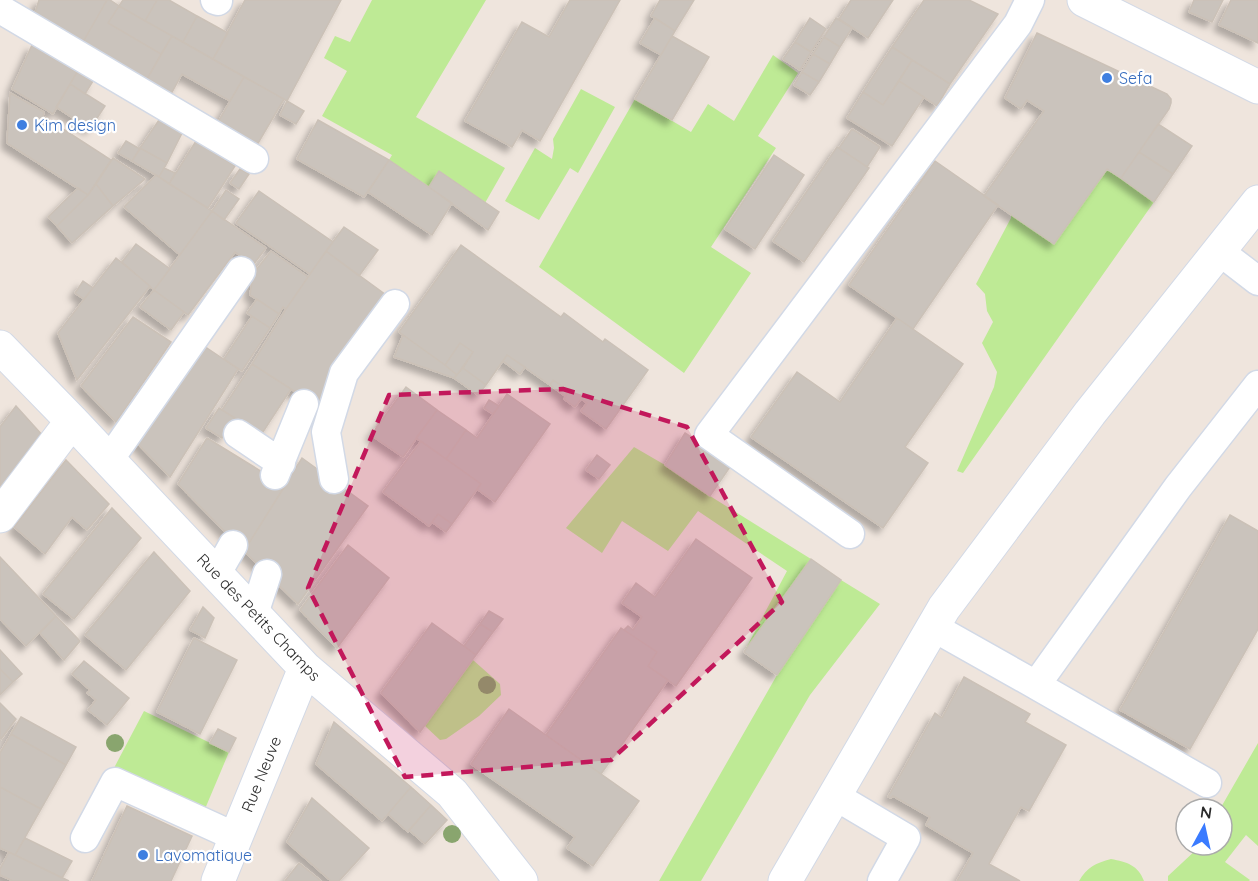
<svg xmlns="http://www.w3.org/2000/svg" width="1258" height="881" font-family="Quicksand,sans-serif">
<style>
.green{fill:#beea95}
.building{fill:#cac3bc;stroke:#cbc1b7;stroke-width:1.5;filter:url(#shadow)}
.lines{fill:none;stroke-linecap:round;stroke-linejoin:round}
.lane-casing{stroke:#d2d9e6;stroke-width:31}
.street-casing{stroke:#d2d9e6;stroke-width:35}
.lane{stroke:#fff;stroke-width:28}
.street{stroke:#fff;stroke-width:33}
.tree{fill:#89a56e}
.marked{fill:#c2185b;fill-opacity:0.2;stroke:#c2185b;stroke-width:4.5;stroke-dasharray:12 8;stroke-linejoin:round}
.shop-dot{fill:#3f7fe0;stroke:#fff;stroke-width:2}
.labels{text-anchor:middle;dominant-baseline:central;stroke-width:4.5;stroke-linejoin:round;paint-order:stroke}
.shop-label{font-size:16px;fill:#366cbe;stroke:#fff;text-anchor:start}
.street-label{font-size:16px;fill:#2c2c2c;stroke:#fff}
</style>
<defs>
<filter id="shadow"><feDropShadow dx="-5.5" dy="5.5" stdDeviation="3" flood-color="#0004"/></filter>
</defs>
<rect width="100%" height="100%" fill="#efe5dd"/>
<!-- green -->
<path class="green" d="M372,0H486L416,117L505,168L485,203L439,171L429,187L389,160L392,155L322,116L347,71L324,58L335,36L350,42Z
M773,55L798,73L758,136L776,148L711,247L751,273L684,373L539,267L635,99L691,132L708,104L734,121Z
M581,89L615,107L578,173L570,168L539,220L505,201L535,148L552,159L554,148L553,139Z
M1107,169L1154,202L963,473L957,471L994,387L997,372L982,343L993,322L987,311L985,294L976,284L1011,218V214L1054,244Z
M634,447L665,465L710,496L811,559L744,652L787,571L698,511L668,551L622,521L602,553L566,528Z
M841,580L880,604L810,695L701,881H659L777,675Z
M473,660L500,684L501,695L479,716L446,739L440,740L425,726Z
M144,711L229,752L202,816L114,768Z
M1258,743V846L1246,835L1225,862L1250,880L1249,881H1168V876L1197,849L1200,845H1222V809H1220Z
M1111,859C1127,862 1138,865 1144,881H1079C1087,867 1096,863 1111,859Z"/>
<!-- building -->
<path class="building" d="M39,0H107L83,42L35,13Z
M107,0H110L119,6L108,23L161,54L147,79L83,42Z
M123,0H157L145,21L119,6Z
M157,0H169L197,16L183,42L145,21Z
M245,0H341L287,101L213,59Z
M570,0H620L540,141L522,130L512,147L465,121L522,22L549,37Z
M660,0H694L675,31L651,16Z
M851,0H893L868,38L839,19Z
M924,0H969L998,14L950,84L892,47Z
M1194,0H1223L1212,22L1189,12Z
M1231,0H1258V43L1219,25Z
M119,6L172,36L161,54L108,23Z
M197,16L228,33L213,59L183,42Z
M655,18L675,31L661,55L640,43Z
M810,18L826,29L811,52L795,42Z
M836,18L852,28L840,47L824,37Z
M1037,33L1167,94L1171,99V103L1169,109L1121,178L1107,169L1054,244L984,196L1044,111L1027,100L1021,109L1005,98Z
M172,36L244,77L230,101L182,74L171,94L147,79Z
M672,36L709,57L672,120L635,99Z
M824,37L840,47L830,64L813,54Z
M795,42L811,52L800,70L783,59Z
M32,45L77,72L53,114L12,89Z
M892,47L912,60L883,105L863,92Z
M813,54L830,64L819,82L802,72Z
M912,60L950,84L937,106L899,81Z
M77,72L93,81L85,94L70,84Z
M802,72L819,82L810,95L794,85Z
M244,77L284,99L257,145L218,122Z
M899,81L924,97L892,146L847,118L863,92L883,105Z
M70,84L105,106L90,129L56,107Z
M10,93L44,112L43,116L111,160L88,195L7,143Z
M287,101L304,111L296,124L280,115Z
M159,120L182,133L167,163L140,148Z
M318,120L389,160L364,197L297,159Z
M1158,124L1192,146L1173,174L1139,152Z
M852,129L880,147L867,167L839,148Z
M126,141L140,149L132,161L118,153Z
M196,141L235,166L208,208L169,184Z
M837,147L869,168L804,262L773,241Z
M140,148L167,163L159,177L132,161Z
M1139,152L1173,174L1154,202L1121,178Z
M774,155L804,175L755,249L725,229Z
M113,158L145,179L113,206L96,184Z
M389,160L452,203L432,235L368,192Z
M935,161L998,205L913,329L849,285Z
M164,168L175,173L169,184L159,177Z
M240,169L249,174L239,189L230,183Z
M439,171L499,212L488,230L429,187Z
M156,175L212,211L180,255L124,207Z
M96,184L113,206L72,243L57,226L88,195Z
M78,188L88,195L57,226L48,217Z
M226,190L239,199L224,220L212,211Z
M259,191L333,242L310,274L236,223Z
M212,211L266,248L253,265L235,252L188,315L154,290Z
M344,227L378,250L359,276L326,251Z
M136,244L170,269L154,290L122,262Z
M461,245L561,317L564,313L603,342L605,339L648,370L606,429L581,411L587,403L581,399L575,407L564,399L569,391L553,380L550,385L507,355L486,385L463,368L473,352L460,343L445,365L399,332Z
M271,251L308,277L286,309L283,307L279,314L250,295L253,274Z
M326,251L386,295L319,407L252,364L286,309Z
M116,258L150,286L77,380L58,333Z
M83,281L93,288L84,299L75,293Z
M154,290L184,312L171,330L140,307Z
M257,299L279,314L270,328L247,313Z
M252,316L270,328L242,371L224,359Z
M133,317L171,342L116,422L81,386Z
M897,318L963,364L905,447L928,463L883,528L751,437L797,372L840,402Z
M403,335L445,365L457,375L454,378L394,357Z
M460,343L473,352L457,375L445,365Z
M201,344L238,369L170,477L136,442Z
M507,355L525,367L520,374L503,361Z
M252,364L291,389L261,435L222,410Z
M463,368L486,385L478,395L454,378Z
M553,380L569,391L565,396L550,385Z
M406,387L437,410L403,457L371,435Z
M507,394L550,424L495,502L477,489L481,484L446,459L466,430L477,438Z
M489,400L499,406L493,414L484,408Z
M16,406L44,437L0,492V427Z
M219,408L235,418L222,438L206,428Z
M437,410L466,430L446,459L416,438Z
M685,433L732,464L710,496L665,465Z
M207,438L285,486L244,551L178,484Z
M421,441L481,484L452,524L438,514L429,526L383,492Z
M597,455L610,465L599,479L586,470Z
M302,458L368,506L298,604L244,551Z
M66,460L109,504L87,530L72,517L45,554L14,527Z
M112,508L141,538L74,619L43,594Z
M438,514L452,524L446,532L432,522Z
M1230,515L1258,531V629L1190,749L1120,710Z
M696,539L752,578L676,686L648,666L657,652L624,630L628,626L633,630L642,617L622,603L636,583L655,597Z
M348,545L389,578L337,648L300,610Z
M154,552L190,591L126,670L85,635Z
M0,557L56,616L26,646L0,619Z
M811,559L841,580L777,675L744,652Z
M203,607L214,618L205,638L190,630Z
M489,611L503,619L493,632L480,624Z
M56,616L80,641L64,660L40,633Z
M432,623L476,655L420,732L381,693Z
M480,624L493,632L476,655L464,646Z
M621,628L657,652L648,666L668,680L601,774L546,735Z
M194,638L237,660L200,734L157,712Z
M0,650L22,674L13,682L0,669Z
M84,661L129,698L107,725L88,710L96,700L87,693L90,690L72,674Z
M0,669L13,682L0,695Z
M964,677L1030,714L1025,722L1066,745L1029,811L1021,807L989,864L1020,881H957L973,853L926,825L930,817L893,796L891,798L888,797L935,713L942,718Z
M0,703L16,719L1,739L0,738Z
M509,709L639,801L593,866L567,848L575,837L471,764Z
M21,717L76,747L66,765L11,734Z
M334,722L411,787L382,821L316,764Z
M218,729L236,738L229,752L210,743Z
M11,734L66,765L41,809L0,787V753Z
M0,787L41,809L15,855L0,848Z
M411,787L431,805L408,832L388,814Z
M312,798L369,848L339,881H331L287,842Z
M431,805L447,820L425,844L409,830Z
M127,806L192,836L171,881H92Z
M25,838L72,861L62,878L15,855Z
M9,852L15,855L69,881H13L0,875V869Z
M299,863L321,881H285Z"/>
<g class="lines">
<!-- lane casing -->
<g class="lane-casing">
<path id="lane" d="M215,0L218,1
M0,9L254,159
M1219,251L1258,281
M238,434L281,463
M109,460L241,271
M275,475L304,404
M334,479L326,432L344,373L395,304
M850,534L709,435L1018,24L1030,0
M217,573L233,545
M254,614L267,574
M933,627L1036,685L1178,487L1258,385
M1036,685L1207,783
M835,796L906,838L882,881
M85,838L115,782L236,837"/>
</g>
<!-- street casing -->
<g class="street-casing">
<path id="street" d="M1084,0L1258,87
M0,347L72,421L305,668L452,793L521,881
M0,516L72,421
M218,881L305,668
M785,881L944,608L1090,413L1258,202"/>
</g>
<!-- lane -->
<use href="#lane" class="lane"/>
<!-- street -->
<use href="#street" class="street"/>
</g>
<!-- trees -->
<g class="tree">
<circle cx="487" cy="685" r="9"/>
<circle cx="115" cy="743" r="9"/>
<circle cx="452" cy="834" r="9"/>
</g>
<!-- marked area -->
<path class="marked" d="M563,389L687,427L782,602L611,760L405,777L308,588L389,395Z"/>
<!-- markers -->
<g class="shop-dot">
<circle cx="1107" cy="78" r="6"/>
<circle cx="22" cy="125" r="6"/>
<circle cx="143" cy="855" r="6"/>
</g>
<g class="labels">
<!-- shop labels -->
<g class="shop-label">
<text x="1119" y="78">Sefa</text>
<text x="34" y="125">Kim design</text>
<text x="155" y="855">Lavomatique</text>
</g>
<!-- street labels -->
<g class="street-label">
<text transform="translate(259 617) rotate(46)">Rue des Petits Champs</text>
<text transform="translate(261 774) rotate(-68)">Rue Neuve</text>
</g>
</g>
<!-- north arrow -->
<g transform="translate(1204 827) rotate(8)"><circle r="28" fill="#ffffff" stroke="#ababab" stroke-width="1.5"/>
<path d="M0-4.5L10 22L0 15L-10 22Z" fill="#3a7bff"/>
<text y="-9" font-size="16" font-weight="bold" text-anchor="middle" fill="#2c2c2c">N</text>
</g>
</svg>
